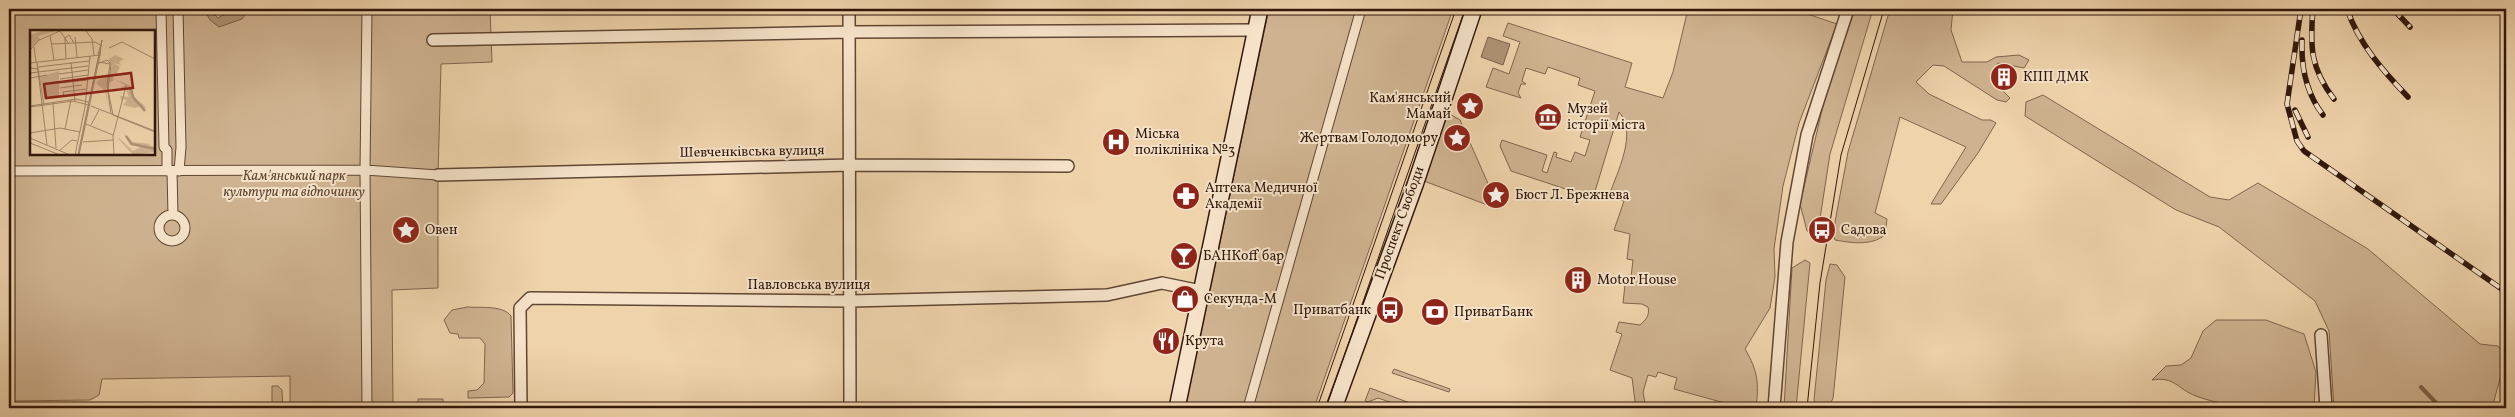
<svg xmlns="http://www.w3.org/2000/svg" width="2515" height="417" font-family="Vollkorn,serif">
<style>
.green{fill:#cfb390;stroke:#80654e;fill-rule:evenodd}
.water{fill:#ae9375;stroke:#7c614b}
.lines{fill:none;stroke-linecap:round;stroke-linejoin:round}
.stream{stroke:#7c614b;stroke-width:4}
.pedestrian-casing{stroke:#604634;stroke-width:11}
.minor-casing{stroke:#604634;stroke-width:14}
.secondary-casing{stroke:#31170c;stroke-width:18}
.pedestrian{stroke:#f5e2c8;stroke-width:9}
.minor{stroke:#f5e2c8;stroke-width:11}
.secondary{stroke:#f5e2c8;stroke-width:15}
.tram{stroke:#31170c;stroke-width:1}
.rail-casing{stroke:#31170c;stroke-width:5.5}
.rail{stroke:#f5e2c8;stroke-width:4;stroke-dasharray:11;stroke-linecap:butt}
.labels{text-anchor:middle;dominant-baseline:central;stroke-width:4;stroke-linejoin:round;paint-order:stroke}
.poi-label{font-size:14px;fill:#31170c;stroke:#f5e2c8;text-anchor:start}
.street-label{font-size:14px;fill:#31170c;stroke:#f5e2c8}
.park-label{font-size:14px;font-style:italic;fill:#604634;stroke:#f5e2c8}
.inset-river{fill:none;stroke:#ae9375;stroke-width:2.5}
.inset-road{fill:none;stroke:#a3886b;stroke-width:1}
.view{fill:#8f2418;fill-opacity:0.15;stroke:#8f2418;stroke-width:2.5}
.inset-edge{fill:none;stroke:#31170c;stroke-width:2.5}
</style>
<rect width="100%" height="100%" fill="#efd3ab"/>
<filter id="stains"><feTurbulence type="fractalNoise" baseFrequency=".004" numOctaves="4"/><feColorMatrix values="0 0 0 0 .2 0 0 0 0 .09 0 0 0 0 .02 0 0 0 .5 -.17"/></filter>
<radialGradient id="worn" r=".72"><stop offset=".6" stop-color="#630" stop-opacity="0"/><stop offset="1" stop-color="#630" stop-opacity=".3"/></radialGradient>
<!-- green -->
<path class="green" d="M9,9H490L492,62L441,64L438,175V288L392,290L393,408H290V376L102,379L99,395L90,400L9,401ZM31,31H154V154H31Z
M1269,9H1453L1314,408H1185Z
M1688,9H1793L1837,24L1799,123L1783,186L1774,249L1775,277L1770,308L1745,349C1758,371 1759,383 1756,408H1731L1732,405L1674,389L1677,378L1658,372L1656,377L1648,375L1643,392L1646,408H1632L1635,401L1632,378L1610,370L1622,334L1616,332L1619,322L1640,325C1646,320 1650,315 1648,307L1642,304L1623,303L1626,276L1631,277L1633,260L1627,259L1630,234L1614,230L1624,201L1609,196C1617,172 1638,133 1619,112L1593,198L1511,171L1500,146L1502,140L1547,155L1542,171L1547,173L1554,152L1557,153L1556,157L1571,162L1575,152L1585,156L1590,140L1580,137L1595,91L1578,85L1580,78L1548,67L1545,74L1526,68L1522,81L1526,84H1521L1518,93L1521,98L1486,87L1493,68L1509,74L1520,42L1503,36L1508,23L1632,63L1625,87L1663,98L1673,72Z
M1855,9H1873L1830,154L1817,238L1807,231L1800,204L1826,93Z
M1890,9H1953L1951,30L1962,62H1987L1996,57L2019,55L2029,60L2024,68L1998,63L1990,78L2010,98L2006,102L1997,100L1944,66L1933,65L1916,82L1929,94L1982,120H1991L1996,123L1978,153L1941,204H1931L1966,147L1900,117L1875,213L1887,219L1885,235C1871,246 1852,243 1835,240L1833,233L1848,152Z
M2043,95L2210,197L2229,200L2258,183L2368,249L2480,344L2498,346L2506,357L2492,408H2334L2329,331L2315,301L2219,227L2176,210L2025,116L2026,102Z
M1448,113L1460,120L1494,197L1500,206L1498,209L1424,181Z
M1805,260L1810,263L1796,408H1784L1792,268Z
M1830,264L1837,265L1845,277L1833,399L1826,408H1818L1814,400L1826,280Z
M467,307C480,308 503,305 511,316L513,393L509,397L468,398V391L477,390L484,383L485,344L480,338H459L458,334L450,333L444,320L452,310Z
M2216,320H2266L2304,334L2316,372L2314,408C2276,408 2233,410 2196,396C2177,389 2175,376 2152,380L2166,366L2181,365L2191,358L2203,331Z
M1394,369L1450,389L1449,392L1392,373Z
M272,386H278L282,390L283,408H272Z
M1370,388L1418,406L1417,408H1407L1378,398L1368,402L1365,401Z
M418,399H443V408H418Z"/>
<!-- water -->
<path class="water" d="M204,9H215L214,14L218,18L225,14L226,9H249L242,19L219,27L210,20Z
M1488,37L1510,44L1503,65L1481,57Z"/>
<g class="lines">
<!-- stream -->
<path class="stream" d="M2421,387L2441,408"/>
<!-- pedestrian casing -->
<g class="pedestrian-casing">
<path id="pedestrian" d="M161,9L164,147L167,150V171
M178,9L181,147L179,171
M367,9L365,170L367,408
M9,171L365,170L438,175
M172,171L173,215
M159 228a13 13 0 1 1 26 0a13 13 0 1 1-26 0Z
M1248,408L1361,9"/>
</g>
<!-- minor casing -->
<g class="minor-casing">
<path id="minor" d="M849,9L850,408
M433,40L849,32L1256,30
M438,175L850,165L1068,166
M2321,335L2326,408
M521,408L520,308L530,298L851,301L1107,295L1162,283L1201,291
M1774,408L1787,242L1807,135L1848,9"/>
</g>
<!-- secondary casing -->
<g class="secondary-casing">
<path id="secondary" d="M1177,408L1260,9
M1334,408L1415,185L1474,9"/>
</g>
<!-- pedestrian -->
<use href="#pedestrian" class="pedestrian"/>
<!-- minor -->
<use href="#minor" class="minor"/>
<!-- secondary -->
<use href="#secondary" class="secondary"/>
<!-- tram -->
<path class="tram" d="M1317,408L1456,9
M1326,408L1465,9
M1807,408L1820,283L1841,155L1884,9"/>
<!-- rail casing -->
<g class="rail-casing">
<path id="rail" d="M2301,9L2287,104L2297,141L2304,151L2506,292
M2313,9C2310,46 2310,68 2334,99
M2347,9C2359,44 2383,71 2408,97
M2393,9L2410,27
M2302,40C2301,67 2306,93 2323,115
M2295,110L2308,137"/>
</g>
<!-- rail -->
<use href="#rail" class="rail"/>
</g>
<!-- icons -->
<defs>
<g id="building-disc" transform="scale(1.4375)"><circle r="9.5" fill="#8f2418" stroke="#f5e2c8"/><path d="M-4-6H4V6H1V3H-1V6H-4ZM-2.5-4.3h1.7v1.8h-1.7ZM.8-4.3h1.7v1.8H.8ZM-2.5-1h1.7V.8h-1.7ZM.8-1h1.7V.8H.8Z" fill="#fff"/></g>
<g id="sight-disc" transform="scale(1.4375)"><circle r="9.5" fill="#8f2418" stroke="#f5e2c8"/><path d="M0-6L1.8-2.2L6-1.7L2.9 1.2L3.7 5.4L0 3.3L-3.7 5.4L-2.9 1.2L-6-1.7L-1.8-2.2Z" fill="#fff"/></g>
<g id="museum-disc" transform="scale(1.4375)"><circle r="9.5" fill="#8f2418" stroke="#f5e2c8"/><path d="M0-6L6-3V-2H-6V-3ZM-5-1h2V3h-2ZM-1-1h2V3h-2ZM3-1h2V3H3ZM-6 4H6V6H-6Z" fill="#fff"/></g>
<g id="hospital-disc" transform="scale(1.4375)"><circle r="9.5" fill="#8f2418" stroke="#f5e2c8"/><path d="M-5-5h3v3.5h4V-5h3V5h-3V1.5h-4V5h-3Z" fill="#fff"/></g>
<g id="pharmacy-disc" transform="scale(1.4375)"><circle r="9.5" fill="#8f2418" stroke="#f5e2c8"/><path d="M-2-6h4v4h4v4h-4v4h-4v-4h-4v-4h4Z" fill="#fff"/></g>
<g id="bus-disc" transform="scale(1.4375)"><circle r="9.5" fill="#8f2418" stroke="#f5e2c8"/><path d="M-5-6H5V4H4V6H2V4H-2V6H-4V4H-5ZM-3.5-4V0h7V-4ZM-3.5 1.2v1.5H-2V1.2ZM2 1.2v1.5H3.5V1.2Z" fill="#fff"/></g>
<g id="bar-disc" transform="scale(1.4375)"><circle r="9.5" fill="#8f2418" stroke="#f5e2c8"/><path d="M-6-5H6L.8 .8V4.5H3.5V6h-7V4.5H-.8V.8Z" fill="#fff"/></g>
<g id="shop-disc" transform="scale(1.4375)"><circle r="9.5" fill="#8f2418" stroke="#f5e2c8"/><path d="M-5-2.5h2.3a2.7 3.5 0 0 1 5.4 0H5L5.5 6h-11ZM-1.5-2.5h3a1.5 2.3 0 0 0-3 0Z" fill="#fff"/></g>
<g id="bank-disc" transform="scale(1.4375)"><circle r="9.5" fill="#8f2418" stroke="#f5e2c8"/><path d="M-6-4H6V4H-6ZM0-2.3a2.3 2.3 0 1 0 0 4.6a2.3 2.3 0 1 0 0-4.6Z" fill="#fff"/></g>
<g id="restaurant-disc" transform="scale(1.4375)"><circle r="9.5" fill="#8f2418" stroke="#f5e2c8"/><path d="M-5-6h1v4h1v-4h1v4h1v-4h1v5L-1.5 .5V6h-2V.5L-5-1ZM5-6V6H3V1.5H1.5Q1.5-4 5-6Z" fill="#fff"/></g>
</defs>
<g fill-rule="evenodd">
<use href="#building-disc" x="2004" y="77"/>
<use href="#sight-disc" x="1470" y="106"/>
<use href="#museum-disc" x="1548" y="117"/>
<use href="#sight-disc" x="1457" y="138"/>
<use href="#hospital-disc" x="1116" y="142"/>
<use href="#sight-disc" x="1496" y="195"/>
<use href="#pharmacy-disc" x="1186" y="196"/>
<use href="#sight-disc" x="406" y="230"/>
<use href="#bus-disc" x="1822" y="230"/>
<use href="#bar-disc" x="1184" y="256"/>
<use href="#building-disc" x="1578" y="280"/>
<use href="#shop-disc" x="1185" y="299"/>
<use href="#bus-disc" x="1390" y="310"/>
<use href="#bank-disc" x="1435" y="312"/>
<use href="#restaurant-disc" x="1166" y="341"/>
</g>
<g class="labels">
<!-- poi labels -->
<g class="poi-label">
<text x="2023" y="77">КПП ДМК</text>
<text x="1451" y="98" text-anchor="end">Кам'янський<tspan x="1451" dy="16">Мамай</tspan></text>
<text x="1567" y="109">Музей<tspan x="1567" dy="16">історії міста</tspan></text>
<text x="1135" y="134">Міська<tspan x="1135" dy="16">поліклініка №3</tspan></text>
<text x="1438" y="138" text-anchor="end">Жертвам Голодомору</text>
<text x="1205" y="188">Аптека Медичної<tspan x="1205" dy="16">Академії</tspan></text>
<text x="1515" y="195">Бюст Л. Брежнева</text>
<text x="425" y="230">Овен</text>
<text x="1841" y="230">Садова</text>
<text x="1203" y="256">БАНКoff бар</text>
<text x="1597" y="280">Motor House</text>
<text x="1204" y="299">Секунда-М</text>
<text x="1371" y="310" text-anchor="end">Приватбанк</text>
<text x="1454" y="312">ПриватБанк</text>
<text x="1185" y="341">Крута</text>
</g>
<!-- street labels -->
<g class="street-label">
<text transform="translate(752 152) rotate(-1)">Шевченківська вулиця</text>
<text transform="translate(1400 223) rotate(-70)">Проспект Свободи</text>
<text x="809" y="285">Павловська вулиця</text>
</g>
<!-- park labels -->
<g class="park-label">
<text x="294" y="176">Кам'янський парк<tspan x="294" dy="16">культури та відпочинку</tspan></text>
</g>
</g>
<!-- overview -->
<g transform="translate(30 30)">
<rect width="125" height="125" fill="#efd3ab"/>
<path d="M15,0H30L8,6L10,9L0,18V5ZM85,25L94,29L89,32L91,35L84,33L90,37L86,45L82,44L84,50L78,54L79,67L77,57L76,59L79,79L75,61L66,53L69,50L66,51L79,46L82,35L78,30ZM29,41V67L14,68L10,47ZM84,49L102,56L104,68L115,76V82L110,76L105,78L93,75L97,70L93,69L92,71H89H92L90,66L99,67L96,60L90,58L95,55ZM93,102L101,112L122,114L118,115L125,117V122L103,125L92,113L89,109L85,114L89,108L103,121L111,117L100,115Z" fill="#cfb390"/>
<path class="inset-river" d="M101,59L103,67L115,81M96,106L102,114L125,119"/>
<path class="inset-road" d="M30,1L39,14M56,1L62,9L64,25M20,5L24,30M45,7L47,27M22,14L65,12L70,15M4,17L6,32M79,18L92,12L125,29M0,20L9,10L32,0M68,24L71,15L70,26M36,29L35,8L39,5L44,13M41,32L45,72M69,32L80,34L77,55L81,84M0,33L70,25L49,125M7,33L17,115M67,34L77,30L81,34L78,60L83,85L125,102M8,37L59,31M0,38L8,39L14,75M0,43L58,36M29,44L58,40M0,48L17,45M30,49L58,45M29,53L57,50M30,58L52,55M34,67L33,62L57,59M23,73L26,118M0,76L46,69L58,72M61,76L125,101M0,77L43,71L59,75M56,94L83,105M61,95L69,80M35,99L41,70M0,103L30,98L50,102M0,108L40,125M53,112L83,110M0,113L30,125M30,120L42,110L47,111M45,125L55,77L60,26M48,125L72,10L48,125M84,125L83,106L96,56"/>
<path class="view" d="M101,43L103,58L16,68L14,54Z"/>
<rect width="125" height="125" class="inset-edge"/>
</g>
<!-- margin -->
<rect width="2515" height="417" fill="none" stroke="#efd3ab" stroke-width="30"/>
<rect x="10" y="10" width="2495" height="397" fill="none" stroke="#31170c" stroke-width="2.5"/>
<rect x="15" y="15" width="2485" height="387" fill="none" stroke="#31170c"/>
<rect width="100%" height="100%" filter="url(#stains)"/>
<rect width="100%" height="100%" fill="url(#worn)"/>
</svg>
